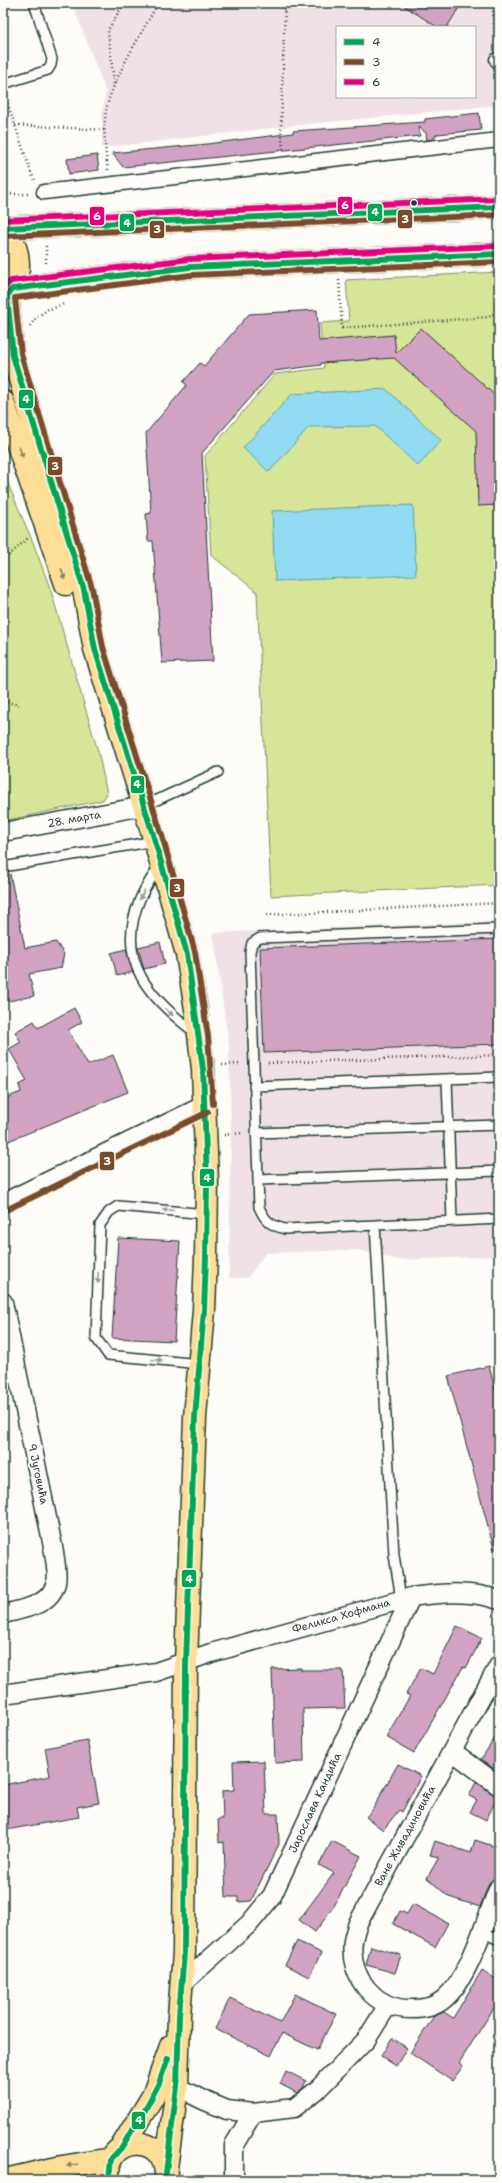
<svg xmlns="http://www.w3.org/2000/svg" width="502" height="2183" font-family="'Shantell Sans',sans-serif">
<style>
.built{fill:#f0e1e7;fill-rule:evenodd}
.green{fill:#d7e598;stroke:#7b9166}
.water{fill:#92dcf3;stroke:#649ca7}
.building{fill:#d2a2c2;stroke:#1f3d34}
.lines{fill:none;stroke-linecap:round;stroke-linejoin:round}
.service-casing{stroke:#1f3d34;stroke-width:12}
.pedestrian-casing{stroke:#1f3d34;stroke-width:17}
.minor-casing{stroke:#1f3d34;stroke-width:21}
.tertiary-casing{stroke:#1f3d34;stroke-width:25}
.primary-casing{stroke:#1f3d34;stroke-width:25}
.path{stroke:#1f3d34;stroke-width:2.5;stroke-dasharray:1 3;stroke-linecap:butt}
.service{stroke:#fdfcf7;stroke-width:9}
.pedestrian{stroke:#fdfcf7;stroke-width:14}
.minor{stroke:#fdfcf7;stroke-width:18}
.tertiary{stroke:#fdfcf7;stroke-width:22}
.primary{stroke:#fdde96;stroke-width:22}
.bus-1-casing{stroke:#fdfcf7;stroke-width:9}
.bus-2-casing{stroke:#fdfcf7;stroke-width:9}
.bus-3-casing{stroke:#fdfcf7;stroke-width:9}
.bus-1{stroke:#00a651;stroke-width:6}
.bus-2{stroke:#7a4b2a;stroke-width:6}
.bus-3{stroke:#e5007d;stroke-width:6}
.oneway{fill:#838560}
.oneway2{fill:#8e9c96}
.bus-dot{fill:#1f3d34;stroke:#fdfcf7;stroke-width:1.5}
.labels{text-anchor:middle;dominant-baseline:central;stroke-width:3.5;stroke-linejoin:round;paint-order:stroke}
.street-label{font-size:11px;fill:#1f3d34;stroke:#fdfcf7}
.line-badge{stroke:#fdfcf7;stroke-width:1.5}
.badge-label{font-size:11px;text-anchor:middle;font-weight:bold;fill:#fff}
</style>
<rect width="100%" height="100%" fill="#fdfcf7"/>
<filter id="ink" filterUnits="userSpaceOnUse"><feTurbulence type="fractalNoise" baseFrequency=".025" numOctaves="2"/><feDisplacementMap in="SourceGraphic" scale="8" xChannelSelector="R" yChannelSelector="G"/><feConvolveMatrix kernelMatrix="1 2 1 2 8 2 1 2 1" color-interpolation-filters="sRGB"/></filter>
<g filter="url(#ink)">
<!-- built -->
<path class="built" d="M72,3H499V105L280,127L102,148V113L106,92ZM337,27H475V97H337Z
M499,921V1256L399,1260L357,1250L266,1253L247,1278H229L231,1127L229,1046L213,933Z"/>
<!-- green -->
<path class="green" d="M499,272V885L271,896L257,592L211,555L205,456L275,374L324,368L320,323L349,321L346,280Z
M3,472L34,545L51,591L99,755L107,794L103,800L3,821Z"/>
<!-- water -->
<path class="water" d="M386,389L441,440L418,466L375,426L309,427L269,472L243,448L292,394Z
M413,505L416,575L275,581L272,511Z"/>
<!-- building -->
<path class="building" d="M400,3H462L447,27H437Z
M479,113L481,130L437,134L433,139L427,140L426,133L419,127L420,136L123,167L112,153L207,144L293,133V131L425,122V119Z
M97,155L99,170L69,174L67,159Z
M317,310L319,341L394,335L396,353L421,328L499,399V505L478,506L476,431L394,358L321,363V365L274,371L202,453L213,661L162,663L153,541H148L146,514L151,513L146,433L187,385L183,382L200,363L204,366L249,314Z
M3,874H10L25,948L56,942L64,954L61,968L29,974L34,996L3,1002Z
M499,939V1044L264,1053L260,948Z
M160,942L165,964L144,969L138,947Z
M126,949L133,972L117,976L111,953Z
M74,1008L82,1022L68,1030L88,1065L113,1055L128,1092L6,1142L3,1133V1099L21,1092L19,1085L27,1081L9,1049L21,1042L15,1032L34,1021L38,1028Z
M118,1238L180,1241L174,1341L112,1338Z
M489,1366L499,1405V1549H494L448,1376Z
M457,1626L482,1638L466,1668L463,1667L414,1753L386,1737L410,1696L406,1694L421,1668L433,1674Z
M301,1668V1670H343L345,1708L303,1709L304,1762L275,1763L272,1669Z
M499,1732V1773L481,1759Z
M87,1740L99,1803L77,1807L79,1817L6,1830L3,1829V1785L50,1776L45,1748Z
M264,1761L266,1814H278L279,1844L251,1901L238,1902V1897H226L224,1842L219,1843L218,1819H223L222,1791L234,1790L233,1762Z
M398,1764L421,1776L402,1812L399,1810L383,1830L366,1817L373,1809Z
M476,1782L498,1796L486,1820L470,1812L477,1800L469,1796Z
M475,1840L499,1848V1877L493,1879L489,1883L480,1907L449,1897L427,1878L439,1857L430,1855L435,1841L471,1853Z
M332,1841L361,1856L334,1906L315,1932L299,1920L334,1873L319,1865Z
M413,1904L448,1923L435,1947L393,1924L400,1911L407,1914Z
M297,1941L321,1953L309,1977L285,1965Z
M371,1946L401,1955L395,1973L366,1965Z
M482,1970L499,1981V2000L459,2063L463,2066L452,2081L410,2053L434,2016L444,2012L453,2018Z
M295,1994L336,2014L317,2050L282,2033L271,2056L215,2029L230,1998L280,2023Z
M392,2038L407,2048L396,2066L381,2056Z
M286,2071L306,2081L303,2088L297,2093L280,2084Z"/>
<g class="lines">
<!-- service casing -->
<g class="service-casing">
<path id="service" d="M3,84L48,70L51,65L52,59L34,3
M144,806L218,772
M160,865C153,876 145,887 140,899C114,961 150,999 197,1034
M3,867L155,841
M447,1079L452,1221
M254,1086L499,1077
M256,1133L499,1125
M258,1180L499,1171
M375,1225L285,1229C270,1225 265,1221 259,1207L250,952L252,943L260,938L499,929
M200,1364L108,1355L96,1338L100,1225L109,1212L118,1206L207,1214
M401,1599L394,1555L375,1225L499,1219
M481,1932L499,1940"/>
</g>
<!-- pedestrian casing -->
<g class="pedestrian-casing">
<path id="pedestrian" d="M497,60H499
M44,192L499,140"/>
</g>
<!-- minor casing -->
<g class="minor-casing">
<path id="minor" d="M3,832L144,806
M3,1203L205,1105
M3,1302L54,1552C55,1561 58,1574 56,1583C50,1606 23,1609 3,1614
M499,1665L358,1923C356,1929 354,1935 353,1941C348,1977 376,2011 413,2009C424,2009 436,2006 444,1999C470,1977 486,1918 499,1887
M3,1694L156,1672L211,1653L411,1597C440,1593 470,1590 499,1600
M452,1751L499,1786
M183,1983L250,1923L272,1896L411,1597
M177,2087L203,2100L227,2110L253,2113L294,2108L316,2091L366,2040L388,2005
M234,2180V2145L253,2113"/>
</g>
<!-- tertiary casing -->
<g class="tertiary-casing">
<path id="tertiary" d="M3,228L499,207
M12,289L190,267L499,254"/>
</g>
<!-- primary casing -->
<g class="primary-casing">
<path id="primary" d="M3,228C22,249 24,279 3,300
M7,296L13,356L84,590L95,649L155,841L187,954L196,1009L203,1069L207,1182L206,1257L204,1310L195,1417L186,1663L184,1952L179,2016L177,2087L166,2168
M3,402L66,584
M121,2148L153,2096L171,2046
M5,2180L62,2167L111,2159
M109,2180C100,2136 166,2129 166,2176"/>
</g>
<!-- path -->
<path class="path" d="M281,3L285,12
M492,3L496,44
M497,75L496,106L498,124
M114,84L108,30L124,3
M5,96L32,175L35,180
M15,125L106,130
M283,149L281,127L285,3
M108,170C105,151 103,130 106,111C112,79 142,33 158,3
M3,194H28
M46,246V265
M339,280L342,328L489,317L499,310
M51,309L64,304
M30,326L36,318L51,307
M3,561L29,537
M3,701L19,705
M267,915L499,903
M268,1063L499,1055
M222,1065L241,1064
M224,1135L243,1133"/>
<!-- service -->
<use href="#service" class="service"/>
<!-- pedestrian -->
<use href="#pedestrian" class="pedestrian"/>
<!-- minor -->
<use href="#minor" class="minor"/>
<!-- tertiary -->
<use href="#tertiary" class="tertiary"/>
<!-- primary -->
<use href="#primary" class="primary"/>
<!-- bus-1 casing -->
<g class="bus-1-casing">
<path id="bus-1" d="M3,228L499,207
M109,2180L111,2159L121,2148L145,2110L159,2083L168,2058
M165,2180L177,2087L179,2016L184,1952L186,1663L195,1417L204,1310L206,1257L207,1182L203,1069L187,954L155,841L95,649L84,590L13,356L7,296L12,289L190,267L499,254"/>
</g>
<!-- bus-2 casing -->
<g class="bus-2-casing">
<path id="bus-2" d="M3,236L499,215
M213,1104L208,1036L195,952L163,839L103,647L92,588L21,354L15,298L191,275L499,262
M6,1210L208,1112"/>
</g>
<!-- bus-3 casing -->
<g class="bus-3-casing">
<path id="bus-3" d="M3,220L499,199
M3,287L11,281L190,259L499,246"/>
</g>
<!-- bus-1 -->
<use href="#bus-1" class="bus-1"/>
<!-- bus-2 -->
<use href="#bus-2" class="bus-2"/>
<!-- bus-3 -->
<use href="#bus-3" class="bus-3"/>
</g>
<!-- one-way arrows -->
<defs><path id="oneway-solid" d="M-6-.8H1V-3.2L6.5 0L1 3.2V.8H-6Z"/></defs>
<g class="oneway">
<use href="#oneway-solid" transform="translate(21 452) rotate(70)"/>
<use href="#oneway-solid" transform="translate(63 574) rotate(72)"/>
<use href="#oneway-solid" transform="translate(72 2165) rotate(170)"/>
</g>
<g class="oneway2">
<use href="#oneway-solid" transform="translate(142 895) rotate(116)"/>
<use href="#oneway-solid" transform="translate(169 1012) rotate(42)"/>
<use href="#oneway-solid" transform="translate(168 1210) rotate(-175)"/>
<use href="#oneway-solid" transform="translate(98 1278) rotate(92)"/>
<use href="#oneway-solid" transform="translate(157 1360) rotate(5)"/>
</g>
</g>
<!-- markers -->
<circle class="bus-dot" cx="414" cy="203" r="3.5"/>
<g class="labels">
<!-- street labels -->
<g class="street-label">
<text transform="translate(74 819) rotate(-10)">28. марта</text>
<text transform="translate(38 1474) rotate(78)">9 Југовића</text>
<text transform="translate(341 1616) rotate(-16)">Феликса Хофмана</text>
<text transform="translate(315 1803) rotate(-65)">Јарослава Кандића</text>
<text transform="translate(405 1836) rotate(-61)">Ване Живадиновића</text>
</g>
</g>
<g class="line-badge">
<rect x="337" y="196" width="16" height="19" rx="4" fill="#e5007d"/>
<rect x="367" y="203" width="16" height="19" rx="4" fill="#00a651"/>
<rect x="89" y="206" width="16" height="20" rx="4" fill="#e5007d"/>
<rect x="397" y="209" width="16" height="20" rx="4" fill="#7a4b2a"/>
<rect x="119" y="213" width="16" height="19" rx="4" fill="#00a651"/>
<rect x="149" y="220" width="16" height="19" rx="4" fill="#7a4b2a"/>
<rect x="18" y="389" width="16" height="20" rx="4" fill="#00a651"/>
<rect x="47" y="456" width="16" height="20" rx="4" fill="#7a4b2a"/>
<rect x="130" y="775" width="15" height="19" rx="4" fill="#00a651"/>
<rect x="169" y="878" width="16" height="20" rx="4" fill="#7a4b2a"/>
<rect x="99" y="1151" width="16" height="20" rx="4" fill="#7a4b2a"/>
<rect x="199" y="1168" width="16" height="19" rx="4" fill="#00a651"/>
<rect x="181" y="1569" width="16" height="19" rx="4" fill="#00a651"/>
<rect x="131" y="2111" width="15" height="19" rx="4" fill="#00a651"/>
</g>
<g class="badge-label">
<text x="345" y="209">6</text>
<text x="375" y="216">4</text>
<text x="97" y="220">6</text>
<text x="405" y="223">3</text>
<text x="127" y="227">4</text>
<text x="157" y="233">3</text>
<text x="26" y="403">4</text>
<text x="55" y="470">3</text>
<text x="137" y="788">4</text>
<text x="177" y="892">3</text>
<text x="107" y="1165">3</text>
<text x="207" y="1182">4</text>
<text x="189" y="1583">4</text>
<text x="139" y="2124">4</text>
</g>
<!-- margin -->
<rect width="502" height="2183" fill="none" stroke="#fdfcf7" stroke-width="16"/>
<rect x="8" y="8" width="486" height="2167" fill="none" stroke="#1f3d34" stroke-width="1.5" filter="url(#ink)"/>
<!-- legend -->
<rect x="336" y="26" width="140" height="72" fill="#fdfcf7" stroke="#a4b0a9"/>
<rect x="344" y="39" width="20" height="6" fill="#00a651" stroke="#a4b0a9"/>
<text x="372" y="46" font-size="12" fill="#1f3d34">4</text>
<rect x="344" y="59" width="20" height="6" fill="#7a4b2a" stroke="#a4b0a9"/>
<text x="372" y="66" font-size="12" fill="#1f3d34">3</text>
<rect x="344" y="79" width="20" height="6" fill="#e5007d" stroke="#a4b0a9"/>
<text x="372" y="86" font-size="12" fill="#1f3d34">6</text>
</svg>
